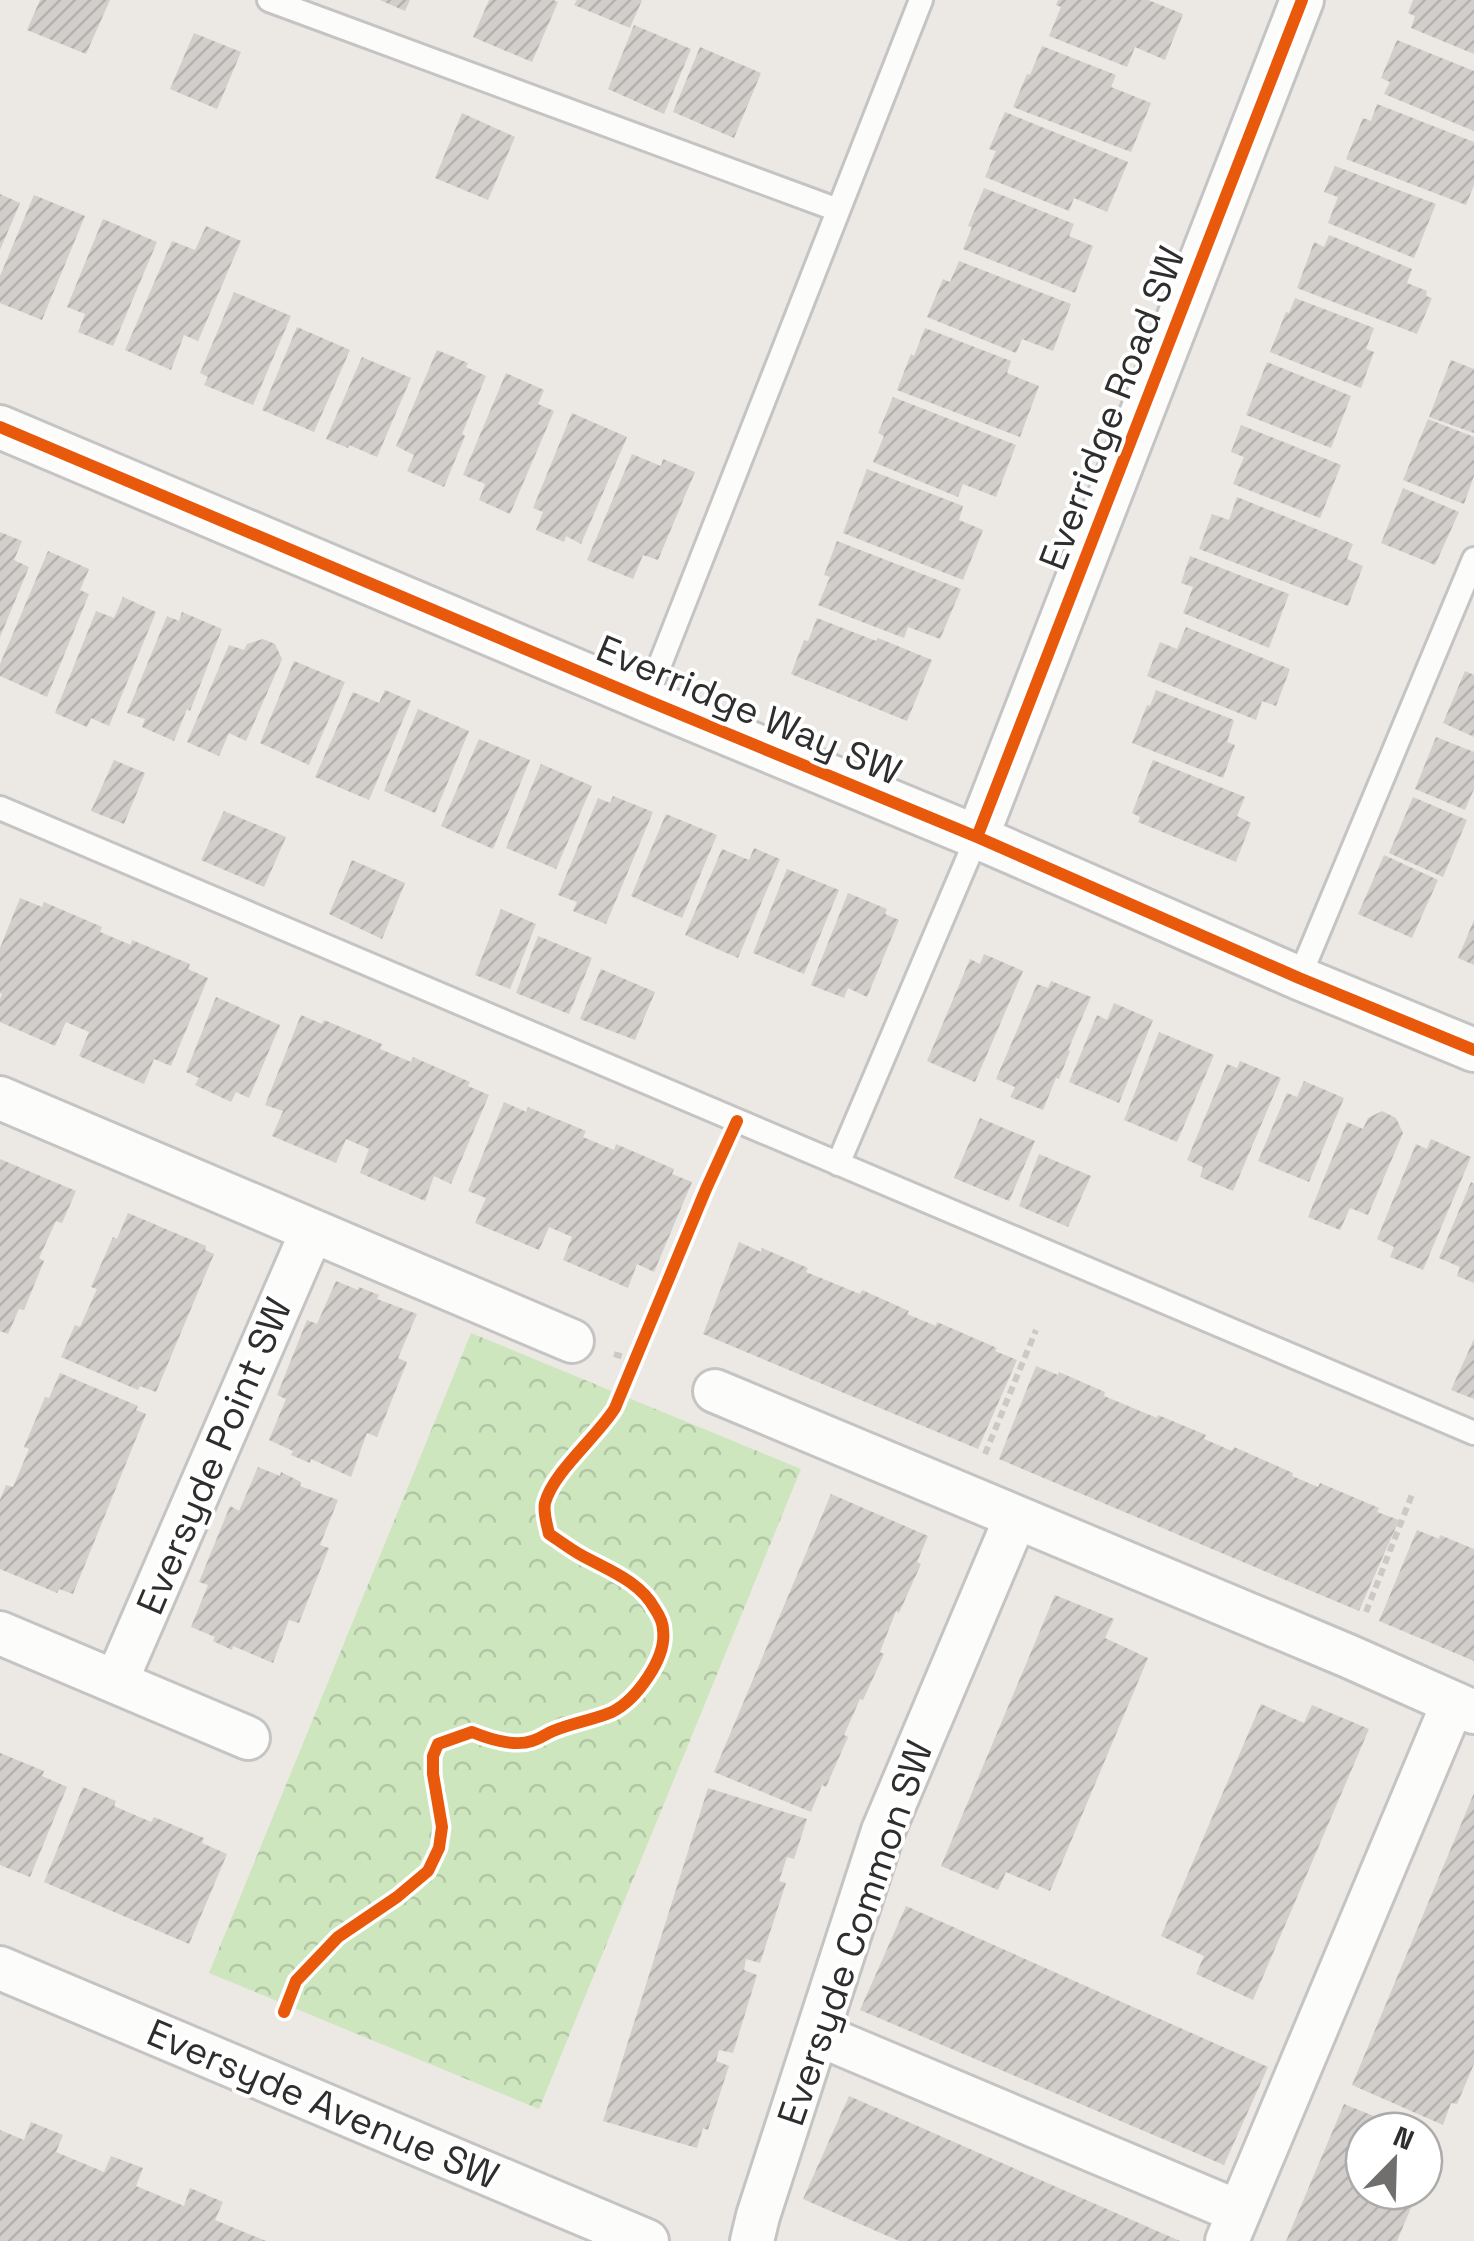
<svg xmlns="http://www.w3.org/2000/svg" width="1474" height="2241" font-family="'Space Grotesk',sans-serif">
<style>
.park{fill:url(#park-crowns)}
.building{fill:url(#building-hatch)}
.lines{fill:none;stroke-linecap:round;stroke-linejoin:round}
.service-casing{stroke:#c5c4c5;stroke-width:28}
.minor-casing{stroke:#c5c4c5;stroke-width:48}
.path{stroke:#c9c9c8;stroke-width:6;stroke-dasharray:8 5;stroke-linecap:butt}
.service{stroke:#fcfcfb;stroke-width:22}
.minor{stroke:#fcfcfb;stroke-width:42}
.cycleway-casing{stroke:#fff;stroke-width:19}
.cycleway{stroke:#e8590c;stroke-width:12}
.labels{text-anchor:middle;dominant-baseline:central;stroke-width:8;stroke-linejoin:round;paint-order:stroke}
.street-label{font-size:38px;fill:#2e2e2e;stroke:#fff}
</style>
<defs>
<pattern id="park-crowns" width="20" height="18" patternUnits="userSpaceOnUse" patternTransform="scale(2.5)"><rect width="20" height="18" fill="#cee6be"/><path d="M2 6a3 3 0 1 1 6 0M12 15a3 3 0 1 1 6 0" fill="none" stroke="#b1c6a4"/></pattern>
<pattern id="building-hatch" width="6" height="6" patternUnits="userSpaceOnUse" patternTransform="scale(2.5)"><rect width="6" height="6" fill="#d1cecb"/><path d="M-1 1l2-2M0 6l6-6M5 7l2-2" fill="none" stroke="#b4b1af"/></pattern>
</defs>
<rect width="100%" height="100%" fill="#ece8e4"/>
<!-- park -->
<path class="park" d="M471,1333L801,1469L539,2109L209,1973Z"/>
<!-- building -->
<path class="building" d="M40,0H110L86,54L27,30Z
M380,0H410L405,11Z
M489,0H553L558,2L532,62L473,37Z
M577,0H642L630,28L574,5Z
M1058,0H1148L1183,14L1165,60L1135,47L1127,67L1049,36L1061,7L1056,5Z
M1413,0H1474V54L1411,28L1415,16L1408,13Z
M634,25L691,49L664,114L608,89Z
M194,33L241,52L217,109L170,89Z
M1397,40L1474,71V131L1384,94L1390,82L1381,78Z
M1042,46L1116,75L1111,87L1151,103L1131,152L1013,107L1027,74L1030,75Z
M700,47L761,73L734,138L673,112Z
M1377,104L1474,142V185L1466,205L1346,159L1363,118L1371,121Z
M1005,112L1128,162L1107,212L1074,198L1069,211L985,177L996,151L989,149Z
M462,113L515,137L488,200L435,178Z
M1335,166L1436,204L1414,258L1328,223L1338,197L1324,192Z
M984,188L1074,224L1069,236L1093,246L1075,293L963,249L972,227L968,226Z
M0,194L20,203L0,250Z
M34,195L85,216L42,320L0,303V276Z
M103,219L157,242L113,346L78,332L85,314L67,307Z
M206,226L241,241L198,341L184,335L171,370L125,350L172,241L195,250Z
M1329,235L1412,269L1407,283L1427,291L1426,296L1432,298L1417,334L1297,288L1314,242L1324,247Z
M959,261L1071,304L1053,351L1022,339L1016,353L927,317L943,279L950,282Z
M234,292L291,316L253,405L204,385L208,377L200,373Z
M1295,298L1374,328L1366,349L1374,352L1361,388L1270,352L1286,312L1289,313Z
M297,327L350,350L314,432L262,410Z
M925,328L1011,361L1007,373L1039,386L1020,437L897,390L911,354L914,356Z
M437,350L468,363L466,367L486,376L462,434L465,436L444,487L407,471L414,455L396,446Z
M362,357L411,378L377,457L349,445L348,448L326,439Z
M1451,360L1474,369V433L1429,417Z
M1267,362L1351,396L1331,448L1246,415Z
M506,373L544,390L538,404L554,411L510,514L479,500L485,484L463,475Z
M893,397L1016,445L996,497L963,484L958,497L873,462L884,436L878,433Z
M572,413L627,437L581,544L566,536L564,542L536,530L543,512L533,508Z
M1428,419L1474,437V476L1464,504L1403,480Z
M1241,425L1341,465L1320,518L1233,484L1244,457L1231,452Z
M632,454L661,466L663,459L695,472L658,560L643,555L633,579L587,560Z
M867,469L963,506L959,520L983,530L963,580L843,533Z
M1403,488L1459,512L1435,565L1381,543Z
M1237,497L1353,544L1347,559L1363,566L1348,606L1199,549L1212,514L1229,520Z
M0,532L22,541L14,560L29,567L0,637Z
M837,541L961,589L940,639L908,627L904,638L818,605L830,577L824,575Z
M48,551L89,569L80,590L89,594L47,697L0,676V664Z
M1190,556L1289,594L1269,648L1183,613L1193,587L1181,583Z
M123,597L156,612L109,726L91,718L87,727L55,713L96,611L114,618Z
M182,612L222,629L190,711L187,709L174,741L142,727L145,719L127,713L167,616L179,621Z
M817,618L876,641L878,638L932,660L907,721L791,674L804,640L808,641Z
M1186,627L1290,669L1276,706L1262,701L1256,720L1147,676L1160,642L1177,649Z
M263,639L275,644L282,659L246,741L229,733L219,756L187,742L229,645L244,650L247,644Z
M294,661L345,682L309,765L260,743Z
M1465,671L1474,675V737L1443,723Z
M385,690L411,701L369,800L315,777L353,692L379,703Z
M1156,690L1234,720L1227,742L1235,745L1223,778L1132,743L1147,705L1150,706Z
M418,709L469,731L435,813L384,791Z
M1436,737L1474,752V789L1465,810L1415,789Z
M479,739L530,760L493,849L441,826Z
M114,760L145,773L124,824L91,811Z
M1153,760L1245,797L1237,816L1251,823L1236,862L1138,822L1140,817L1132,813Z
M541,764L592,786L556,869L506,848Z
M613,796L653,812L606,924L573,911L577,902L558,895L598,798L610,803Z
M1413,797L1467,820L1443,877L1389,853Z
M224,811L286,837L264,887L201,860Z
M666,814L717,835L682,918L631,896Z
M754,848L780,859L738,958L685,935L722,849L749,860Z
M1384,855L1438,880L1412,938L1358,914Z
M352,860L405,883L382,939L329,914Z
M787,869L839,890L804,974L753,953Z
M848,893L887,909L885,914L899,920L867,997L848,988L844,998L811,985Z
M20,898L42,907L44,902L102,927L100,932L131,945L132,940L190,964L188,969L208,978L171,1066L154,1059L144,1084L79,1056L89,1032L66,1022L55,1046L0,1022V999L2,994L0,993V948Z
M501,909L536,924L510,989L475,975Z
M1474,920V965L1458,958Z
M538,936L592,958L569,1014L516,993Z
M984,954L1023,971L975,1082L927,1061L970,959L980,964Z
M601,969L655,992L635,1040L580,1019Z
M1051,981L1091,997L1068,1050L1070,1051L1059,1079L1056,1078L1043,1110L1010,1097L1015,1087L996,1079L1037,984L1048,988Z
M216,997L280,1025L249,1098L236,1092L231,1102L195,1085L199,1078L186,1072Z
M1114,1003L1153,1020L1119,1103L1069,1082L1097,1015L1107,1020Z
M301,1015L322,1024L324,1020L382,1044L380,1049L411,1062L413,1057L470,1082L468,1086L489,1095L451,1184L434,1176L425,1201L360,1173L369,1149L346,1139L336,1163L272,1136L283,1111L265,1105Z
M1159,1032L1214,1055L1177,1142L1124,1120Z
M1240,1061L1281,1078L1233,1191L1200,1177L1203,1167L1187,1160L1227,1064L1237,1068Z
M1304,1081L1344,1098L1309,1182L1258,1161L1287,1093L1297,1097Z
M504,1102L526,1112L528,1107L586,1131L583,1137L614,1150L616,1144L674,1169L672,1174L692,1182L654,1272L637,1264L628,1288L563,1260L572,1237L549,1227L539,1250L475,1223L486,1198L468,1191Z
M1382,1111L1396,1118L1403,1133L1368,1215L1350,1208L1340,1230L1308,1217L1347,1122L1363,1129L1368,1118Z
M980,1118L1035,1141L1009,1201L954,1178Z
M1431,1139L1471,1157L1423,1270L1390,1257L1394,1247L1377,1239L1416,1144L1427,1149Z
M1039,1154L1091,1176L1068,1227L1019,1206Z
M0,1159L76,1191L62,1223L56,1221L39,1258L44,1261L24,1310L19,1309L8,1334L0,1331Z
M1471,1182L1474,1184V1283L1457,1276L1460,1267L1439,1258Z
M128,1213L206,1246L205,1250L214,1254L156,1392L140,1386L138,1390L61,1357L75,1325L80,1327L97,1289L91,1287L113,1237L117,1239Z
M739,1242L761,1252L762,1248L808,1268L806,1272L860,1294L862,1290L909,1311L907,1314L936,1326L937,1322L997,1348L995,1351L1017,1360L978,1449L703,1334Z
M336,1281L358,1290L359,1287L379,1295L377,1299L417,1314L398,1358L407,1362L377,1437L367,1433L351,1477L311,1459L310,1463L291,1455L293,1451L269,1440L286,1399L277,1395L307,1320L317,1324Z
M1474,1339V1399L1451,1390Z
M1036,1366L1058,1375L1059,1372L1105,1392L1104,1396L1157,1418L1158,1415L1206,1435L1204,1439L1232,1451L1234,1447L1293,1473L1292,1476L1318,1487L1320,1483L1379,1508L1377,1512L1399,1520L1359,1611L999,1459Z
M60,1373L138,1406L136,1410L146,1414L73,1594L59,1589L57,1593L0,1569V1500L6,1485L13,1487L29,1449L24,1447L45,1397L49,1398Z
M258,1467L280,1476L281,1472L301,1482L300,1486L338,1500L320,1545L329,1548L299,1623L289,1620L273,1663L233,1646L232,1650L213,1641L215,1637L191,1627L208,1585L199,1582L230,1506L239,1511Z
M831,1494L928,1536L917,1562L921,1564L899,1613L896,1611L880,1652L884,1654L863,1700L860,1699L844,1735L848,1737L826,1787L822,1785L811,1812L714,1772Z
M1417,1530L1439,1539L1440,1535L1474,1549V1661L1379,1621Z
M1055,1595L1114,1619L1105,1638L1148,1658L1050,1891L1006,1872L998,1890L941,1866Z
M1261,1704L1304,1723L1312,1705L1369,1729L1253,2000L1196,1974L1204,1956L1161,1936Z
M0,1753L44,1771L42,1776L67,1787L30,1877L0,1865Z
M83,1787L116,1801L114,1806L151,1822L154,1817L204,1838L202,1843L227,1854L189,1944L44,1882Z
M708,1788L807,1819L794,1859L787,1857L779,1881L786,1883L760,1963L746,1959L744,1970L757,1975L733,2053L719,2050L716,2061L729,2066L708,2130L703,2128L697,2148L603,2121Z
M1474,1793V2064L1457,2104L1451,2103L1443,2125L1352,2085Z
M906,1906L1268,2067L1224,2165L860,2010Z
M849,2096L1180,2241H899L803,2199Z
M1344,2104L1411,2131H1364V2191H1418L1397,2241H1286Z
M31,2122L63,2135L56,2152L104,2172L111,2156L143,2168L136,2186L184,2206L190,2188L223,2202L215,2220L266,2241H0V2130L24,2140Z
M1424,2136L1439,2142L1424,2178Z"/>
<g class="lines">
<!-- service casing -->
<g class="service-casing">
<path id="service" d="M269,0L838,210
M646,700L921,0
M0,808L1474,1433
M1299,978L1474,559
M838,1164L977,837"/>
</g>
<!-- minor casing -->
<g class="minor-casing">
<path id="minor" d="M0,427L646,700L977,837L1299,978L1474,1050
M977,837L1302,0
M0,1098L572,1341
M715,1391L1348,1656L1474,1712
M0,1633L248,1738
M116,1682L312,1231
M0,1968L647,2241
M817,2034L1239,2212
M752,2241L758,2216L883,1831L1016,1517
M1227,2241L1453,1703"/>
</g>
<!-- path -->
<path class="path" d="M614,1354L636,1361
M985,1454L1036,1330
M1366,1612L1413,1492"/>
<!-- service -->
<use href="#service" class="service"/>
<!-- minor -->
<use href="#minor" class="minor"/>
<!-- cycleway casing -->
<g class="cycleway-casing">
<path id="cycleway" d="M0,427L646,700L977,837L1299,978L1474,1050
M977,837L1302,0
M284,2012L296,1981L338,1937L397,1897L428,1871L439,1848L442,1827L433,1774V1756L438,1744L472,1732C489,1739 514,1747 532,1741C539,1739 546,1734 553,1731C572,1723 593,1720 612,1712C636,1700 667,1658 663,1630C663,1624 659,1615 655,1609C640,1581 608,1570 581,1555C570,1549 560,1541 549,1534C547,1524 543,1513 545,1503C553,1472 598,1436 615,1408L706,1189L737,1121"/>
</g>
<!-- cycleway -->
<use href="#cycleway" class="cycleway"/>
</g>
<g class="labels">
<!-- street labels -->
<g class="street-label">
<text transform="translate(1112 408) rotate(-69)">Everridge Road SW</text>
<text transform="translate(749 710) rotate(23)">Everridge Way SW</text>
<text transform="translate(214 1456) rotate(-67)">Eversyde Point SW</text>
<text transform="translate(855 1933) rotate(-71)">Eversyde Common SW</text>
<text transform="translate(323 2104) rotate(23)">Eversyde Avenue SW</text>
</g>
</g>
<!-- north arrow -->
<g transform="translate(1394 2161) rotate(23)"><circle r="48" fill="#ffffff" stroke="#ababab" stroke-width="2.5"/>
<path d="M0-8L18 38L0 25L-18 38Z" fill="#706f6e"/>
<text y="-15" font-size="28" font-weight="bold" text-anchor="middle" fill="#2e2e2e">N</text>
</g>
</svg>
